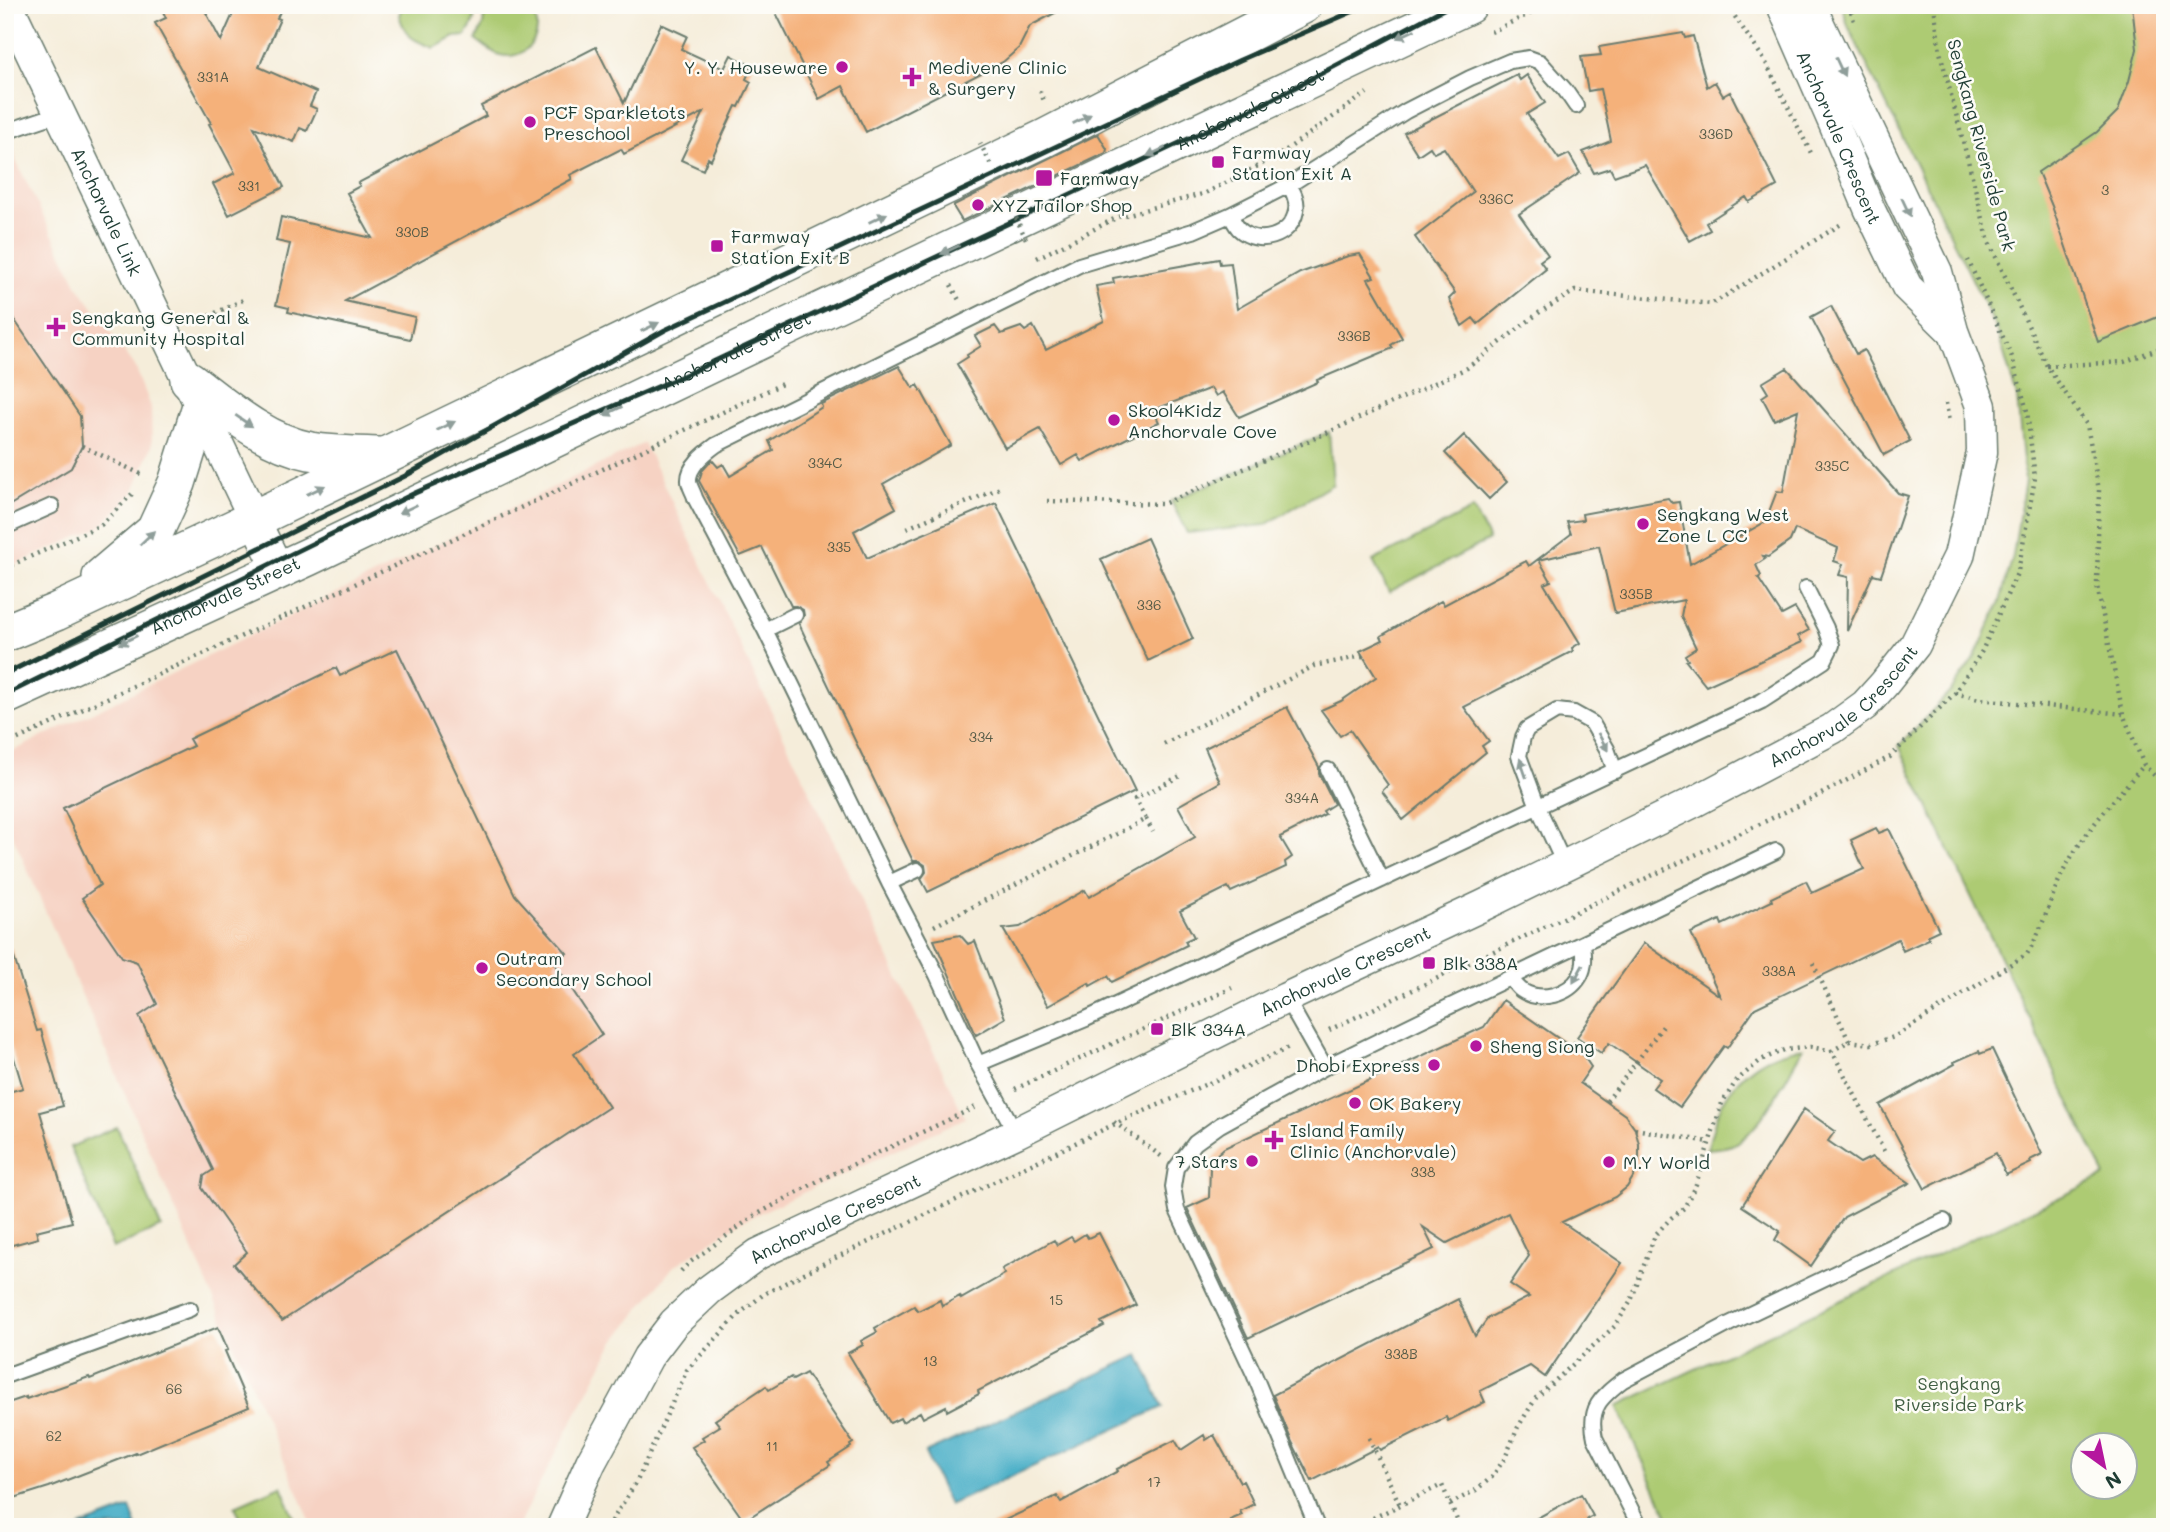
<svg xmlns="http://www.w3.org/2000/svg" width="2170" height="1532" font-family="Mali,sans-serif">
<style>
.built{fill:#f6d2c3}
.green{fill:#adcb73;stroke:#668454;stroke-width:2;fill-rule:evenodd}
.water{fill:#48afc7;stroke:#34767e;stroke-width:2}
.building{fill:#f5b17a}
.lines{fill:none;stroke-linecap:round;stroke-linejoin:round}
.service-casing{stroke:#6a7b6e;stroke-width:18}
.minor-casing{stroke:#6a7b6e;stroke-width:33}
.tertiary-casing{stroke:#6a7b6e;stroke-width:40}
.path{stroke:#6a7b6e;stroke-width:4.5;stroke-dasharray:2 5;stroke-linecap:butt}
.service{stroke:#fff;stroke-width:14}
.minor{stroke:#fff;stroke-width:30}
.tertiary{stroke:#fff;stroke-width:37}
.rail{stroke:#1f3d34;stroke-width:5}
.path-bridge{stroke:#6a7b6e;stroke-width:4.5;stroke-dasharray:2 5;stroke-linecap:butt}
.oneway{fill:#8f9e9a}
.poi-dot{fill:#b5179e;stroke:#fdfcf7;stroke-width:2.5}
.labels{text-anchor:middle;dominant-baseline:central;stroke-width:5;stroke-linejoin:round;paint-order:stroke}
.number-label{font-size:14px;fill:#545a46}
.poi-label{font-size:18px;fill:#1f3d34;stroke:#fdfcf7;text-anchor:start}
.street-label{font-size:18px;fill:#1f3d34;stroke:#fdfcf7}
.park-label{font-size:18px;fill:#426044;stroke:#fdfcf7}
</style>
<rect width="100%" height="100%" fill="#fdfcf7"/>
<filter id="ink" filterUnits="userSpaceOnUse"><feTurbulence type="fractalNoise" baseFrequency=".0143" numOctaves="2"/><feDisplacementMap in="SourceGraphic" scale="14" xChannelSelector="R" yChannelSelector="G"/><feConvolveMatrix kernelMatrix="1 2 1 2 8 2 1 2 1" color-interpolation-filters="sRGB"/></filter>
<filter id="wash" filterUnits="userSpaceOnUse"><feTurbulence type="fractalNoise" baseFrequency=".00686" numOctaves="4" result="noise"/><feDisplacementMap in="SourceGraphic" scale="28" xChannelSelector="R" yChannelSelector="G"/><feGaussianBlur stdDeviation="1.57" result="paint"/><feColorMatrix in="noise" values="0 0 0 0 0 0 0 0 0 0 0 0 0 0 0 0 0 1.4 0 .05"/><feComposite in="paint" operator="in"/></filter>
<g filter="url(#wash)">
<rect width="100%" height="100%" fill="#f5edda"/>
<!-- built -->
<path class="built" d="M5,96L8,102L16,161L79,288L135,366L151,407L152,446L133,493L100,527L5,569Z
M644,443L965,1118L740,1222L673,1267L614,1342L517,1527H313L5,818V755Z"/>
<!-- green -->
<path class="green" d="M403,5H475C476,18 473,26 465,36L455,37L434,48C413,40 406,38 399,15Z
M485,5H526C529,9 534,14 536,19C542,40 522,61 500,55C492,53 484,45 476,40L483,25Z
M1842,5H2165V1527H1673L1617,1406L2105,1176L1899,746L1951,691L1975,657L1999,605L2013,556L2025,480L2017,397L1997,330L1848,26ZM2082,1444H2124V1486H2082Z
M1329,432L1333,484L1265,525L1187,533L1171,501Z
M1473,509L1489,540L1389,592L1373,561Z
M1803,1048C1789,1072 1759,1134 1734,1144C1726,1148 1715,1148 1707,1149C1712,1134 1715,1116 1723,1102C1740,1071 1768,1052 1803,1048Z
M117,1127L161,1227L113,1248L70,1147Z
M281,1486L298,1527H244L235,1506Z"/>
<!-- water -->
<path class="water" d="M1139,1355L1163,1407L949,1505L925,1453Z
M130,1507L137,1527H80L130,1508Z"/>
<g id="blocks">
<!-- building -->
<path class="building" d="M160,5H202L221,41L236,7L251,12L254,5H283L277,18L280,19L259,67L316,92L310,106L317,109L307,131L300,128L294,142L254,127L284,187L229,215L213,184L235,173L209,124L211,123L155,23L166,18Z
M772,5H1070L1030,26L1019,48L1003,62L866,132L843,86L819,99Z
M2132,5H2165V314L2098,342L2052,206L2038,172L2097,132L2118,111L2129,81L2137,49Z
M661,24L687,36L681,49L724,69L731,55L752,66L746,79L751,82L739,107L736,106L711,160L708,158L703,170L681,160L704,112L624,154L621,149L570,175L572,179L345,301L415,317L410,339L288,312L289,308L276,305L290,244L276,241L281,217L372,238L347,193L360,186L358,183L486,116L481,106L596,47L624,103Z
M1683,33L1685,38L1693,36L1707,87L1715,82L1723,96L1730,92L1777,186L1749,202L1746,197L1706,223L1710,230L1690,241L1645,165L1614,176L1610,168L1594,173L1583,152L1611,141L1600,89L1588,91L1581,57L1601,55L1599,47Z
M1517,75L1520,80L1527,75L1545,103L1527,114L1559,159L1569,154L1580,173L1519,214L1548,255L1540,261L1546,269L1478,324L1473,318L1462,326L1449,299L1455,293L1415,237L1473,192L1444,148L1434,153L1430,147L1418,155L1404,133Z
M1098,134L1107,149L1106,153L962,221L954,208V205Z
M1360,254L1374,277L1368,279L1402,338L1391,345L1393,348L1317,380L1318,382L1239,417L1223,392L1216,396L1211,388L1153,410L1159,422L1082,461L1078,455L1061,465L1040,429L1005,448L957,364L968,357L967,355L981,346L975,336L995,326L1001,334L1021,327L1025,331L1033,326L1046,350L1104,321L1096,286L1114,283L1113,278L1219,259L1220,264L1231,263L1237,309L1300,273L1348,256Z
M5,306L80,416L82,446L71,468L5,508Z
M1831,306L1856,354L1864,350L1910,441L1884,455L1811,317Z
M899,366L913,388L918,385L951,445L883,484L896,508L854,531L867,558L996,503L1135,791L928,892L921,879L926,872L925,865L919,861H913L799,624L804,616L803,610L796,606H791L762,547L740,556L699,481L702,471L712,460L718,467L723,464L730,476L773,450L769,441L822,407L821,404Z
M1787,368L1898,493L1908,496L1881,576L1873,574L1847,631L1848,577L1839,575L1843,564L1834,561L1838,548L1795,529L1790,541L1768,557L1763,556L1765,559L1756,565L1761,576L1758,578L1782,615L1795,608L1809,630L1798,636L1802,642L1706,686L1686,661L1688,660L1685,655L1696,648L1681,616L1684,600L1615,613L1599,546L1539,560L1551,581L1544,584L1580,643L1572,648L1573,651L1464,707L1489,741L1482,746L1486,752L1403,820L1382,791L1388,785L1350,730L1340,736L1321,710L1341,701L1376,677L1360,651L1383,640L1381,636L1441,601L1444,605L1526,561L1529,566L1571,534L1567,522L1583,520L1582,514L1668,498L1672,503L1679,502L1690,564L1765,522L1777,491L1783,492L1798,410L1774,420L1762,397L1768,393L1762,383Z
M1464,435L1507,482L1489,499L1445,453Z
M1147,538L1193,639L1148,661L1101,559Z
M397,649L515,895L567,953L554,962L602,1035L574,1054L609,1107L282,1321L234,1264L247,1252L202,1188L204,1176L213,1170L139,1016L157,1004L137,962L122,957L82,898L100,885L63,808L193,746L189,739L336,668L340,676Z
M1287,707L1319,767V774L1334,804L1323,811L1325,814L1280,837L1292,857L1285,862L1286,867L1231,892L1228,887L1180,911L1194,937L1185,941L1187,945L1112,982L1108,976L1090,986L1089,983L1048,1006L1003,929L1020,927L1085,890L1089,897L1195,837L1178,806L1220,782L1205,748Z
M1876,828L1879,833L1889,829L1939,930L1928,935L1929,939L1903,951L1898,939L1755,1008L1727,1048L1724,1046L1680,1107L1653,1088L1660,1079L1609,1043L1601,1053L1577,1037L1644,943L1720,996L1691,933L1720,920L1722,925L1772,901L1771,898L1806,881L1812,893L1864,869L1851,840Z
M960,935L968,944L975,941L1005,1018L976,1035L934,940Z
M11,948L37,1031L41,1030L63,1106L40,1112L72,1222L36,1231L38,1238L5,1247V1093L23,1088L5,1028V949Z
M1503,1000L1571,1047L1574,1042L1591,1067L1580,1083L1625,1115L1635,1129L1639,1144V1159L1635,1174L1627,1187L1615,1197L1562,1222L1622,1263L1545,1377L1530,1366L1480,1391L1485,1402L1448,1421L1446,1417L1380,1450L1378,1447L1312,1481L1292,1442L1273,1395L1458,1299L1475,1336L1488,1318L1529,1297L1510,1284L1529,1256L1508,1213L1447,1243L1423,1227L1434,1249L1248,1338L1187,1208L1209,1198L1210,1167L1215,1156L1224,1148L1484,1027Z
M1992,1049L2042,1154L2030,1160L2031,1163L2006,1175L1996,1153L1925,1189L1880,1105L1955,1064L1954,1062L1979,1051L1980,1054Z
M1804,1109L1835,1131L1828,1141L1860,1163L1872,1157L1910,1183L1844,1217L1811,1266L1775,1240L1780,1231L1742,1206Z
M1099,1233L1136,1305L1101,1322L1104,1326L978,1391L979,1394L947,1411L946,1406L923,1418L920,1412L902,1422L900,1418L890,1423L848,1353L863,1345L861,1341L877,1332L875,1328L914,1306L918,1311L940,1300L942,1306L960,1296L961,1299L1005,1274L1002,1269L1054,1240L1057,1245L1071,1237L1074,1241L1085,1234L1088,1238Z
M218,1327L228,1350L225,1351L249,1407L136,1454V1453L49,1487L11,1499L5,1484V1404L26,1397V1399L89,1377L90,1379Z
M806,1373L853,1443L850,1445L851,1447L828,1462L830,1465L744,1521L692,1447L704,1440L702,1437L720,1426L715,1420L766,1386L769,1390L791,1377L793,1380Z
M1204,1435L1206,1440L1214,1435L1240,1482L1243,1481L1254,1504L1240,1511L1242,1515L1230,1520L1233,1527H990L1057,1496L1061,1502L1118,1471L1117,1469L1175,1440L1181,1450Z
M1581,1494L1593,1516L1587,1519L1591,1527H1521Z"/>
</g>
</g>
<g filter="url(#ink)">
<use href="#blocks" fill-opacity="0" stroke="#6a7b6e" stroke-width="2"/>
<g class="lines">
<!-- service casing -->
<g class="service-casing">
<path id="service" d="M5,132L61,113
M1230,215C1233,220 1236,226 1239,229C1258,247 1291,237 1296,211C1298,201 1294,193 1289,185
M5,527L52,506
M765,630L795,615
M1328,770L1382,880
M1565,866L1538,807L1519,756L1523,737L1527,729L1557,711L1574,713L1592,723L1607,749L1615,771
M889,883L917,870
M1510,978C1513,981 1517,987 1521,990C1540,1003 1569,995 1580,976C1586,965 1584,954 1583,943
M1286,998L1325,1067
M978,1064L1086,1019L1762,701L1824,661L1832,645L1826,628L1806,588
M1016,1133L978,1064L937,975L889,883L765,630L695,498C694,493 689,486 689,481C688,466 705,453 716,445L1079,265L1193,231L1230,215L1289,185L1406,111L1470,78L1510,61L1529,58L1540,62L1565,90L1576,106
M5,1376L190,1309
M1317,1527L1254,1374L1177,1210L1173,1187L1176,1168L1195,1143L1220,1125L1325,1067L1419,1021L1776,851
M1640,1527L1595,1438C1588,1408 1601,1397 1623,1380L1729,1324L1944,1221"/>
</g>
<!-- minor casing -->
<g class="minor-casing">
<g id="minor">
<path id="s1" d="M8,5L279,571"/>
<path id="s2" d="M1782,5L1834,124L1869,208L1907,287L1952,331"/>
<path id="s3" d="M562,1527L591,1462L648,1357L674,1323L709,1290L758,1254L1016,1133L1286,998L1482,906L1694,802L1832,729L1865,705L1884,684L1915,645L1959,556L1982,452L1981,406L1953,331L1937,272L1810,5"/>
</g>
</g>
<!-- tertiary casing -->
<g class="tertiary-casing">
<g id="tertiary">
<path d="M189,380C226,408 264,442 310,451C334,455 357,455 381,456"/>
<path d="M101,577L155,531L177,483L201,406"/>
<path d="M5,633L56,612L254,519L1045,138L1303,5"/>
<path id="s4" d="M5,696L308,557L785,328L1468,5"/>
</g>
</g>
<!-- path -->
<path class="path" d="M1727,5L1765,61L1811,153
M1849,5L1855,24
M1934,5L1940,52L1989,242L2047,366L2087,425L2099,490L2097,586L2123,714L2144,765L2165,786
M1491,32L1548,5
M1040,91L1045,103
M1037,258L1118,217L1206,193L1279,155L1367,93
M951,285L959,300
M209,316L245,299
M2047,366L2124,362L2165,346
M1946,403L1949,422
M82,446L145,476
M1047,501L1163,504L1329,432L1467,368L1540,312L1575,291L1712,304L1843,223
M907,528L1000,488
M5,568L101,525L132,494
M1955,693L1979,699L2123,714
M1164,744L1314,666L1363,656
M5,745L546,496L784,383
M1146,819L1153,832
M934,926L1146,819L1135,799L1180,776
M1813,963L1849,1041
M1329,1030L1810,800L1890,757L1955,693L1982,651L2018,571L2035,478L2027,411L2012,357L1968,260
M1015,1089L1232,988
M1607,1101L1664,1025
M1114,1122L1161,1156
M1635,1129L1709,1142
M1884,1151L1832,1051L1849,1041L1871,1044L1894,1037L2027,954C2043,929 2049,901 2062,874C2081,835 2116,798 2144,765
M681,1271L689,1263L754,1216L822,1179L978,1106
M1369,1438L1400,1505
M1450,1504L1476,1490L1492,1477L1505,1458L1518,1427L1536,1398L1615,1326L1631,1301L1655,1235L1671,1218L1684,1208L1696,1184L1722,1103L1737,1080L1761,1060L1784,1050L1810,1047L1832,1051
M608,1527L637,1481L687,1370L738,1315L764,1294L808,1271L1115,1124L1289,1048
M1354,1527L1442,1485L1460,1527"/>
<!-- service -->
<use href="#service" class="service"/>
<!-- minor -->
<use href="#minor" class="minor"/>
<!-- tertiary -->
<use href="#tertiary" class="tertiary"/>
<!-- rail -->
<g class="rail">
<path d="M5,674L405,476L665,330L1240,60L1368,5"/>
<path id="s5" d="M5,695L415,493L687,374L1267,102L1451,5"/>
</g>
<!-- path-bridge -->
<path class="path-bridge" d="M980,143L991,165
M1016,218L1027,241"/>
</g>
<!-- one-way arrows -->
<defs><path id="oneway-solid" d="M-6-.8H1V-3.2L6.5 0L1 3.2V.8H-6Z" transform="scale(1.75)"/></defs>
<g class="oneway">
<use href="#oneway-solid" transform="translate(1406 34) rotate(155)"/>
<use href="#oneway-solid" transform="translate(1840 67) rotate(65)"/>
<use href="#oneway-solid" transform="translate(1082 119) rotate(-27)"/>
<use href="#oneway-solid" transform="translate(1156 152) rotate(155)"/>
<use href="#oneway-solid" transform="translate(1906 207) rotate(65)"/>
<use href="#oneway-solid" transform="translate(878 218) rotate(-26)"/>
<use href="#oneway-solid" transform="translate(950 250) rotate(155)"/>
<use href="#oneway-solid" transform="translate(650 327) rotate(-26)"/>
<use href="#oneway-solid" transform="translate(613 411) rotate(154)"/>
<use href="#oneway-solid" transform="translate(244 421) rotate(34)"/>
<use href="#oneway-solid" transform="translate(446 426) rotate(-26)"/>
<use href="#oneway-solid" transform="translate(316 490) rotate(-26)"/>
<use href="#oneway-solid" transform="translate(408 509) rotate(154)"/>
<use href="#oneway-solid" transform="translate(147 538) rotate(-44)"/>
<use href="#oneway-solid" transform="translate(128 640) rotate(155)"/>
<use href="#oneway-solid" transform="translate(1603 742) rotate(61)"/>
<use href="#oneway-solid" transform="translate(1523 768) rotate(-109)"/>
<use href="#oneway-solid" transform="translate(1578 974) rotate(119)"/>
</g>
</g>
<!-- markers -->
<g class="poi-dot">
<circle cx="842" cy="67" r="7"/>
<path d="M908.5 66.5h7v7h7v7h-7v7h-7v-7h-7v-7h7z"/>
<circle cx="530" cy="122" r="7"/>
<rect x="1211" y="155" width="14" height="14" rx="3.5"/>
<rect x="1035" y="169" width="18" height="18" rx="3.5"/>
<circle cx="978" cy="205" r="7"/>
<rect x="710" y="239" width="14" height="14" rx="3.5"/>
<path d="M52.5 316.5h7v7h7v7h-7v7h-7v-7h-7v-7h7z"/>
<circle cx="1114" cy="420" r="7"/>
<circle cx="1643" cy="524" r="7"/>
<rect x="1422" y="956" width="14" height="14" rx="3.5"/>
<circle cx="482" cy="968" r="7"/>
<rect x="1150" y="1022" width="14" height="14" rx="3.5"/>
<circle cx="1476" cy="1046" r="7"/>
<circle cx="1434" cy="1065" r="7"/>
<circle cx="1355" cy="1103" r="7"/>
<path d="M1270.5 1129.5h7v7h7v7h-7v7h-7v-7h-7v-7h7z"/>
<circle cx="1252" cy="1161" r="7"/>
<circle cx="1609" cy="1162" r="7"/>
</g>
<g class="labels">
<!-- number labels -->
<g class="number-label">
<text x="213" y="76">331A</text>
<text x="1716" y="133">336D</text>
<text x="249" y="185">331</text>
<text x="2105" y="189">3</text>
<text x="1496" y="198">336C</text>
<text x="412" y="231">330B</text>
<text x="1354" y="335">336B</text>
<text x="825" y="462">334C</text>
<text x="1832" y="465">335C</text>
<text x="839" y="546">335</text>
<text x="1636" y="593">335B</text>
<text x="1149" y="604">336</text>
<text x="981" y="736">334</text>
<text x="1302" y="797">334A</text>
<text x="1779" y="970">338A</text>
<text x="1423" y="1171">338</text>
<text x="1056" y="1299">15</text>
<text x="1401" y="1353">338B</text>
<text x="930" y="1360">13</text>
<text x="174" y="1388">66</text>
<text x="54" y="1435">62</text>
<text x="772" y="1445">11</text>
<text x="1154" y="1481">17</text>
</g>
<!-- poi labels -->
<g class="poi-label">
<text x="828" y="67" text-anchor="end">Y. Y. Houseware</text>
<text x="928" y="67">Medivene Clinic<tspan x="928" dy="21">&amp; Surgery</tspan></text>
<text x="544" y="112">PCF Sparkletots<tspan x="544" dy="21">Preschool</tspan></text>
<text x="1232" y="152">Farmway<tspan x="1232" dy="21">Station Exit A</tspan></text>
<text x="1060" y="178">Farmway</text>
<text x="992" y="205">XYZ Tailor Shop</text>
<text x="731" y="236">Farmway<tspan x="731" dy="21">Station Exit B</tspan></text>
<text x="72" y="317">Sengkang General &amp;<tspan x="72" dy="21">Community Hospital</tspan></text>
<text x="1128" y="410">Skool4Kidz<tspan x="1128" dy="21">Anchorvale Cove</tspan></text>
<text x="1657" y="514">Sengkang West<tspan x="1657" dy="21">Zone L CC</tspan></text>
<text x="496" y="958">Outram<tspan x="496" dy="21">Secondary School</tspan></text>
<text x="1443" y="963">Blk 338A</text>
<text x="1171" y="1029">Blk 334A</text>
<text x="1490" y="1046">Sheng Siong</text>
<text x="1420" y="1065" text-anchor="end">Dhobi Express</text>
<text x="1369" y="1103">OK Bakery</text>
<text x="1290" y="1130">Island Family<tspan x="1290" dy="21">Clinic (Anchorvale)</tspan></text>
<text x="1238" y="1161" text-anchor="end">7 Stars</text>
<text x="1623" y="1162">M.Y World</text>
</g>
<!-- street labels -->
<g class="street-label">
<text stroke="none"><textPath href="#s5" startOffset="1376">Anchorvale Street</textPath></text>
<text stroke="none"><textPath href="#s2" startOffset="144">Anchorvale Crescent</textPath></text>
<text transform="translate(1982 145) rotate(75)">Sengkang Riverside Park</text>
<text stroke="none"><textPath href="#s1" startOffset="229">Anchorvale Link</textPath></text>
<text stroke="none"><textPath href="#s5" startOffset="808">Anchorvale Street</textPath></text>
<text stroke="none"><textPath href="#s4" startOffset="242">Anchorvale Street</textPath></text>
<text stroke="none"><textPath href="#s3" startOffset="1561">Anchorvale Crescent</textPath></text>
<text stroke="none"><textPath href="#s3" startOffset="994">Anchorvale Crescent</textPath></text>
<text stroke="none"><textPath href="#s3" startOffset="427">Anchorvale Crescent</textPath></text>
</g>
<!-- park labels -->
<g class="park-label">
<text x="1959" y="1383">Sengkang<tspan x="1959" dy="21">Riverside Park</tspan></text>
</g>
</g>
<!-- margin -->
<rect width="2170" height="1532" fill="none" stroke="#fdfcf7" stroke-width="28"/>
<!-- north arrow -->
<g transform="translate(2104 1466) rotate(147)"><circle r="33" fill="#fdfcf7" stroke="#a4b0a9" stroke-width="2"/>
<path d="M0-5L12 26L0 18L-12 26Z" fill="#b5179e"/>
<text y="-10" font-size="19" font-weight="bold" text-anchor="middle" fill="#1f3d34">N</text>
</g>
</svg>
